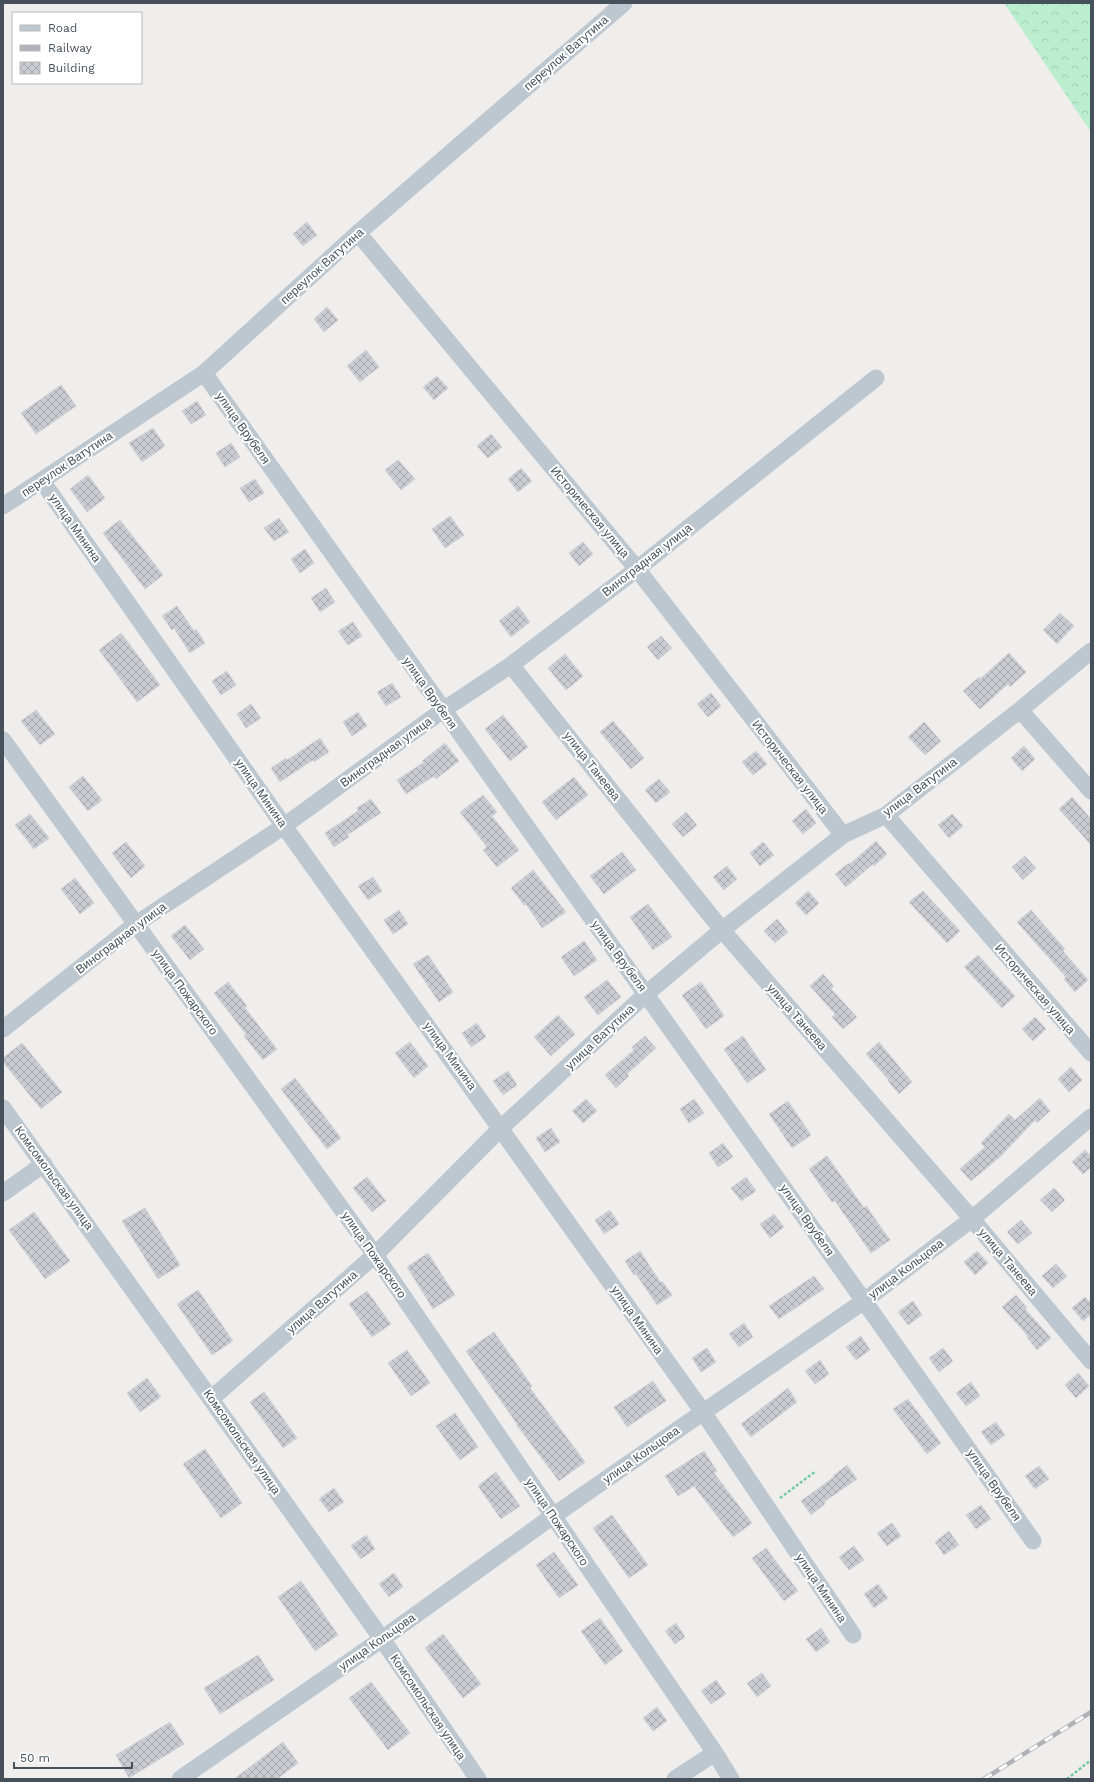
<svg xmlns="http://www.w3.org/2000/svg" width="1094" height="1782" font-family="'Work Sans',sans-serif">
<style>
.forest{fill:url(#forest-crowns)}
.building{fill:url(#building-cross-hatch);stroke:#d1d3d9}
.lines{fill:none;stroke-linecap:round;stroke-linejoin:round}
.path{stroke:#74cba1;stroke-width:2.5;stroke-dasharray:3 2;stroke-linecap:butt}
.street{stroke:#bdc7cf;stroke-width:17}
.rail-casing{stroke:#afb2b7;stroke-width:4.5}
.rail{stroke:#fff;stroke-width:3;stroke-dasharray:9;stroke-linecap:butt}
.labels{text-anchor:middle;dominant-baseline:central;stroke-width:4;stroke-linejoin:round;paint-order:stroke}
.street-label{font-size:12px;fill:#45505a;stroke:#fff}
</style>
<defs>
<pattern id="forest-crowns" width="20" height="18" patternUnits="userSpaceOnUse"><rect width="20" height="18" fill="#bbeecf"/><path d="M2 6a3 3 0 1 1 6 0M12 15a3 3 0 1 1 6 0" fill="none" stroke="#a2ceb4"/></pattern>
<pattern id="building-cross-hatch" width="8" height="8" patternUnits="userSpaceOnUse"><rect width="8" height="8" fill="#caccd2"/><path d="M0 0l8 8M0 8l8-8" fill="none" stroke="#a6a8ad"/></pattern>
</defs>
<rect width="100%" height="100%" fill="#f0eded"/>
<!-- forest -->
<path class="forest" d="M1004,3H1091V132Z"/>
<!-- building -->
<path class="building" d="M307,222L317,235L303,246L293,234Z
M327,307L338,320L324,332L314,319Z
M366,350L379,367L360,382L347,366Z
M437,376L448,388L434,400L423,387Z
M61,385L76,406L36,434L21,413Z
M197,401L206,415L191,424L182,411Z
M153,428L165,446L142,462L129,443Z
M491,434L502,447L488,458L477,446Z
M231,443L240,457L225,467L216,453Z
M398,460L415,479L401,490L385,470Z
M521,468L532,481L518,492L508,479Z
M88,475L105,498L87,512L70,489Z
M255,479L264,493L249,502L240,488Z
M450,516L464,535L445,548L432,529Z
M279,518L289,532L274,541L264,528Z
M120,520L163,575L145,589L103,533Z
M583,542L593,554L579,566L569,553Z
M305,549L314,563L300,573L291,559Z
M326,588L335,602L320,612L311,598Z
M177,606L194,631L196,629L205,643L190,653L174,628L172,630L162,616Z
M518,606L530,622L511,637L499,621Z
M1060,613L1074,626L1057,644L1043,630Z
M353,622L362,636L348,645L338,631Z
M121,633L160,685L137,702L99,650Z
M661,636L672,648L658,660L647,647Z
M1009,653L1026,672L1010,687L1008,684L980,709L963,691L979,677L980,679Z
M565,654L583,676L566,690L548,668Z
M227,671L236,685L221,695L212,681Z
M392,683L401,697L386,706L377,692Z
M711,693L721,706L708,717L697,704Z
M251,704L261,718L246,728L237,714Z
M36,710L55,734L40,745L21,721Z
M358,712L367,726L352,736L343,722Z
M503,715L528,747L510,761L485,729Z
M613,721L644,758L631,769L600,732Z
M924,722L941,741L925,755L908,737Z
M320,738L329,752L314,762L313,760L280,782L271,768L286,758L287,760Z
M445,743L459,761L436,779L434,776L406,794L397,780L424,762L422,761Z
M1024,746L1035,759L1022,771L1011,758Z
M756,751L767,764L753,775L742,762Z
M83,776L102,800L88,811L69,787Z
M574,777L588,795L556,820L542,802Z
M659,779L670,792L656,803L645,790Z
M483,795L497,812L492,816L519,850L497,867L483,850L487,847L460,812Z
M1072,797L1091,819V845L1059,809Z
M371,799L381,813L347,835L349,837L334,847L325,833L358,811L357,808Z
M806,809L816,823L803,834L792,821Z
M686,812L697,825L683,837L672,824Z
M30,814L49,838L34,849L15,825Z
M952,814L963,826L949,838L938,825Z
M876,841L887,854L874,866L873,864L846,887L835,874L849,863L850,864Z
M126,842L145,866L131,878L112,853Z
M763,842L774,855L760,866L750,853Z
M622,852L636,870L604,894L590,876Z
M1025,856L1036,868L1023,880L1012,867Z
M727,866L737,879L724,890L713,877Z
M533,870L566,912L542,928L526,904L524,905L511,888Z
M373,877L382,891L368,900L358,886Z
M75,878L94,903L80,914L61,889Z
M808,891L819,903L806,915L795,903Z
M923,891L960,931L947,943L909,902Z
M648,904L672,937L653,950L630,917Z
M399,910L408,924L393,934L384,920Z
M1031,910L1065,949L1063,951L1088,980L1075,992L1064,979L1066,977L1017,922Z
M777,919L788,932L775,943L764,931Z
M185,925L204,949L190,960L171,936Z
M584,941L597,960L574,976L561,957Z
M428,955L453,992L439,1002L413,964Z
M978,955L1015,996L1002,1008L964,967Z
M823,974L834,986L831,989L857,1017L843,1029L832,1017L835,1014L810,986Z
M607,980L621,997L598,1015L584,997Z
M228,982L247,1006L245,1008L277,1049L263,1060L244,1036L246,1034L214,993Z
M701,982L724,1016L706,1029L682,995Z
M558,1015L575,1034L551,1056L534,1037Z
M1035,1017L1046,1029L1033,1041L1022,1029Z
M477,1023L486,1037L471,1047L462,1033Z
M645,1036L656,1048L627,1074L629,1076L616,1088L605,1075L634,1050L632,1047Z
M743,1036L766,1070L747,1083L724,1049Z
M410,1042L428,1066L414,1078L395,1053Z
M879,1042L912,1082L899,1094L888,1081L889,1080L866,1054Z
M22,1043L62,1092L41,1109L3,1062V1058Z
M1071,1067L1082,1080L1069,1092L1058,1079Z
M508,1071L517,1085L503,1095L493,1081Z
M295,1078L341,1138L327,1149L281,1089Z
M1040,1098L1050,1111L1037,1123L1035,1120L1001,1156L971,1181L960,1169L985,1147L981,1143L1009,1114L1015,1120Z
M586,1099L597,1111L583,1123L572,1111Z
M694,1099L704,1113L689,1123L680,1109Z
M788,1101L811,1135L792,1148L769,1114Z
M551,1128L560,1142L545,1152L536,1138Z
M723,1143L733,1157L718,1167L709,1153Z
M1085,1150L1091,1156V1167L1083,1174L1072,1162Z
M827,1156L864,1208L866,1206L890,1240L871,1253L835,1201L832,1202L809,1169Z
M367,1177L386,1201L372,1212L353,1188Z
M746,1177L756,1191L741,1201L731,1188Z
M1054,1188L1065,1200L1052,1212L1040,1200Z
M145,1208L180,1265L158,1279L122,1221Z
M610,1210L619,1224L604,1234L595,1220Z
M34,1212L70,1261L45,1279L9,1230Z
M774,1214L784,1227L770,1238L760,1224Z
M1021,1220L1032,1233L1018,1244L1007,1232Z
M640,1251L661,1283L662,1281L672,1295L657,1305L636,1274L634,1275L625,1261Z
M977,1251L988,1263L975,1275L964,1262Z
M428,1253L455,1295L433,1309L407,1267Z
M1056,1264L1067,1276L1053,1288L1042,1276Z
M814,1276L824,1289L779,1319L769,1306Z
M198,1290L233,1341L212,1355L177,1304Z
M367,1291L391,1324L372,1337L349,1304Z
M1016,1295L1027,1308L1025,1309L1051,1338L1037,1350L1027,1337L1028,1336L1002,1307Z
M1085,1297L1091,1303V1314L1083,1321L1072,1308Z
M913,1301L922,1315L908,1325L898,1312Z
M744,1323L753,1337L739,1347L729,1334Z
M494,1332L532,1386L530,1388L585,1462L559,1481L516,1424H517L466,1351Z
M861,1336L870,1350L856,1360L846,1347Z
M707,1348L716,1362L701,1372L692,1358Z
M943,1348L953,1361L939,1372L929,1358Z
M407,1350L430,1383L411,1396L388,1363Z
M820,1360L829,1374L815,1384L805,1371Z
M1078,1373L1089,1386L1076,1398L1065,1385Z
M147,1378L161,1397L140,1412L127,1393Z
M653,1381L666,1401L627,1427L614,1407Z
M971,1382L980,1396L966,1406L956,1393Z
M788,1388L797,1402L751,1437L741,1424Z
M264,1392L297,1438L283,1448L250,1402Z
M908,1399L941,1443L927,1454L893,1409Z
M455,1413L478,1447L460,1460L436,1426Z
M996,1422L1005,1435L991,1445L981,1432Z
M205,1449L242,1503L221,1518L183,1464Z
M704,1451L717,1471L714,1473L752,1523L733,1537L694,1486L678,1496L665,1476Z
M847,1465L857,1479L824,1502L825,1504L811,1515L801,1501L834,1477L833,1476Z
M1039,1466L1049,1479L1035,1489L1025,1476Z
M496,1472L520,1506L501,1519L478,1486Z
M334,1488L344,1502L329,1512L319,1499Z
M981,1505L991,1519L976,1529L966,1515Z
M612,1515L648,1565L629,1578L593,1528Z
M892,1523L901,1536L887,1546L877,1533Z
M949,1531L959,1545L944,1555L935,1542Z
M366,1535L375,1549L361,1559L351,1546Z
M854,1546L864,1560L849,1570L839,1557Z
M766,1548L798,1591L784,1601L752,1558Z
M554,1552L578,1585L559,1598L536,1565Z
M394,1573L403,1587L389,1597L379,1584Z
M301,1581L338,1635L315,1651L278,1597Z
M878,1584L888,1598L874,1608L864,1594Z
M600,1618L623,1651L605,1665L581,1631Z
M676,1623L685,1637L675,1644L665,1631Z
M821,1628L830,1642L816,1652L806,1639Z
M443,1634L481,1684L463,1698L425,1648Z
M258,1655L274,1680L220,1714L204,1688Z
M762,1673L771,1686L757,1697L747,1683Z
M716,1680L726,1694L711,1704L701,1691Z
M371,1682L410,1733L388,1750L349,1698Z
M657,1707L667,1721L653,1731L643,1718Z
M170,1722L184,1744L129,1778L116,1755Z
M283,1742L298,1763L277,1779H234Z"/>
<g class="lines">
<!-- path -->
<path class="path" d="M780,1498L816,1471
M1067,1779L1091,1760"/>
<!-- street -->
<path class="street" d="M358,233L637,569L843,835
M204,373L864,1301L1033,1541
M42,481L284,826L703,1412L853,1635
M3,506L204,373L358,233L624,3
M511,665L722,930L972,1219L1091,1361
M1020,710L1091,791
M3,740L375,1255L715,1753L731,1779
M886,815L1091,1053
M3,1029L136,924L284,826L443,710L511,665L637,569L876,378
M3,1108L382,1639L478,1779
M3,1193L44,1164
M212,1398L375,1255L501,1128L646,994L722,930L843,835L886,815L1020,710L1091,651
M180,1779L382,1639L553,1516L864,1301L972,1219L1091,1117
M675,1779L715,1753"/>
<!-- rail casing -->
<g class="rail-casing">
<path id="rail" d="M984,1779L1091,1712"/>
</g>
<!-- rail -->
<use href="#rail" class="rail"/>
</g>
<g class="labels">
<!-- street labels -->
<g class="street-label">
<text transform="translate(566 53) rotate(-41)">переулок Ватутина</text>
<text transform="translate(322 266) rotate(-42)">переулок Ватутина</text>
<text transform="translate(243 428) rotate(55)">улица Врубеля</text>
<text transform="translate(67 464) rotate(-34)">переулок Ватутина</text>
<text transform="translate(590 512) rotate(50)">Историческая улица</text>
<text transform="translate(75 528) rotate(55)">улица Минина</text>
<text transform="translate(647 560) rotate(-38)">Виноградная улица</text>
<text transform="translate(430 693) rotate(55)">улица Врубеля</text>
<text transform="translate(386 752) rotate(-36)">Виноградная улица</text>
<text transform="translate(592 766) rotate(52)">улица Танеева</text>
<text transform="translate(790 767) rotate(52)">Историческая улица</text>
<text transform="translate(920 787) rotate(-37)">улица Ватутина</text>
<text transform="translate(261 793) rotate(55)">улица Минина</text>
<text transform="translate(121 938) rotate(-37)">Виноградная улица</text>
<text transform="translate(619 956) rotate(54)">улица Врубеля</text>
<text transform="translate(1035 989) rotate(49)">Историческая улица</text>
<text transform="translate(185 992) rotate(54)">улица Пожарского</text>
<text transform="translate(797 1017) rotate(49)">улица Танеева</text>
<text transform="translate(600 1037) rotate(-43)">улица Ватутина</text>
<text transform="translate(450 1056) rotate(54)">улица Минина</text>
<text transform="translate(54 1178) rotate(54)">Комсомольская улица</text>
<text transform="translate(807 1220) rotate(55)">улица Врубеля</text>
<text transform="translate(374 1255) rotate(55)">улица Пожарского</text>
<text transform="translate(1008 1262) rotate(50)">улица Танеева</text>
<text transform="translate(906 1269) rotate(-37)">улица Кольцова</text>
<text transform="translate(322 1302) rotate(-41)">улица Ватутина</text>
<text transform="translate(637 1320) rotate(55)">улица Минина</text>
<text transform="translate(242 1442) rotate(55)">Комсомольская улица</text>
<text transform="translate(641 1455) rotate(-35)">улица Кольцова</text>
<text transform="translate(994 1485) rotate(55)">улица Врубеля</text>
<text transform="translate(557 1522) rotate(56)">улица Пожарского</text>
<text transform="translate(821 1588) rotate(56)">улица Минина</text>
<text transform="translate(377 1642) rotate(-35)">улица Кольцова</text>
<text transform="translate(428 1707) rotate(56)">Комсомольская улица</text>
</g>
</g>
<!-- border -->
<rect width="1094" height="1782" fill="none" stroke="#45505a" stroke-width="8"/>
<!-- legend -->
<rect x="12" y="12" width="130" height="72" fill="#ffffff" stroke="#b5b9bd"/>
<rect x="20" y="25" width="20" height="6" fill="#bdc7cf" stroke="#b5b9bd"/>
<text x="48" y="32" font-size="12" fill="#45505a">Road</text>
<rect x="20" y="45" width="20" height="6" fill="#afb2b7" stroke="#b5b9bd"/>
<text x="48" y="52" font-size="12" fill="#45505a">Railway</text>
<rect x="20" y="62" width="20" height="12" fill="url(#building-cross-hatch)" stroke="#b5b9bd"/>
<text x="48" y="72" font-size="12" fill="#45505a">Building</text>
<!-- scale -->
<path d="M14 1762v6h118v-6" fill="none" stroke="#45505a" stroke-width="2"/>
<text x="20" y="1762" font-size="12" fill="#45505a" stroke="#ffffff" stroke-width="3" paint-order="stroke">50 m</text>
</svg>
